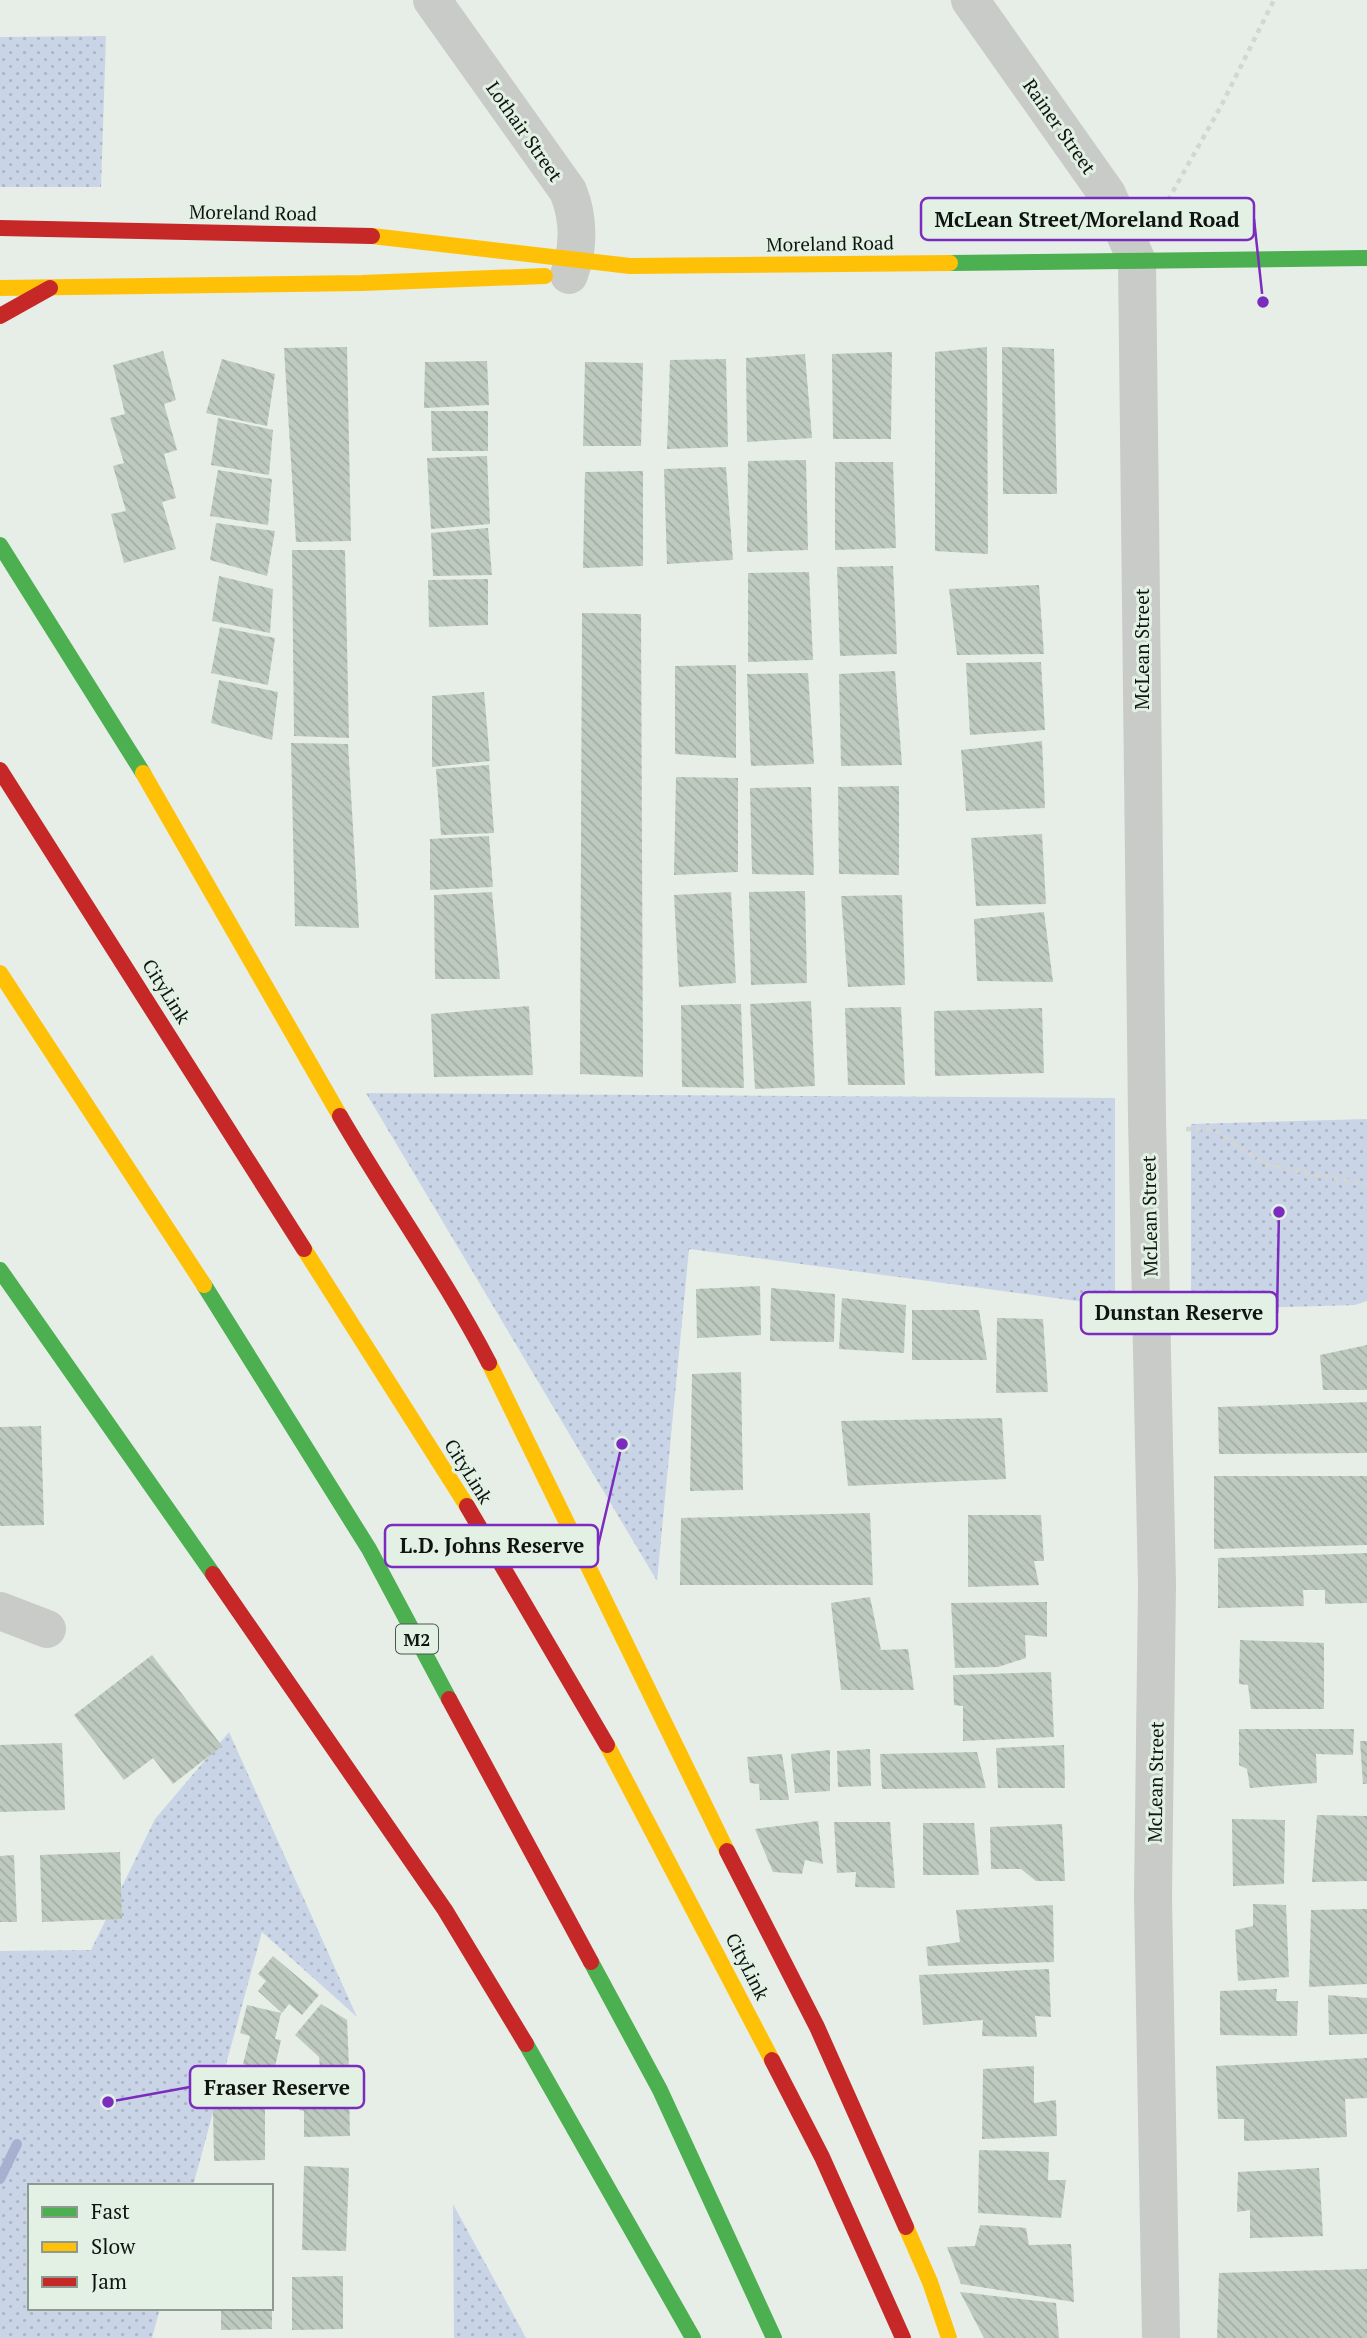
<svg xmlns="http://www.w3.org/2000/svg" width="1367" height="2338" font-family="'PT Serif',serif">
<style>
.park{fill:url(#park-dots)}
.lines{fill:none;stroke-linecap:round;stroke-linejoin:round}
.stream{stroke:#a7b1cf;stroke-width:10}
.building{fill:url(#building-back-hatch)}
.path{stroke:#d3d6d3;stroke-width:4.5;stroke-dasharray:5 5;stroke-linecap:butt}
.street{stroke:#c9cbc9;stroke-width:38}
.fast{stroke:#4caf50;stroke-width:16}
.slow{stroke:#ffc107;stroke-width:16}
.jam{stroke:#c62828;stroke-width:16}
.labels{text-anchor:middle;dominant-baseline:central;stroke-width:6;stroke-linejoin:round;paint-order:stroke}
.shield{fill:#e2f1e4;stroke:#4e5650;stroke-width:2}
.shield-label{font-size:18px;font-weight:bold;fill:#0f1410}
.street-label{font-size:19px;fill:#0f1410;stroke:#e2f1e4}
.leader{fill:none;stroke:#7b2cbf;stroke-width:2.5}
.callout-dot{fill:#7b2cbf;stroke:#e2f1e4;stroke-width:2.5}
.callout{fill:#e2f1e4;stroke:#7b2cbf;stroke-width:2.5}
.callout-label{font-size:21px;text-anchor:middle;font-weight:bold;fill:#0f1410}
</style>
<defs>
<pattern id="park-dots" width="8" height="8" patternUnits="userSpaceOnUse" patternTransform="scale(1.75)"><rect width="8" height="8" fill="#cad4e7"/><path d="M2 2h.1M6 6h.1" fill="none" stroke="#acb5c5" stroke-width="1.8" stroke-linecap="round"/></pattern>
<pattern id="building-back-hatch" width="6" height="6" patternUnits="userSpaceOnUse" patternTransform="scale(1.75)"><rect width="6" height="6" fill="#becabf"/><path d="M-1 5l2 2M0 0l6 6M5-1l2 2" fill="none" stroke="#a2ada3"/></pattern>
</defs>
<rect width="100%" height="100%" fill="#e6eee7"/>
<!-- park -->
<path class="park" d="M106,36L101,187H0V37Z
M366,1093L1115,1098V1306L689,1249L657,1581Z
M1367,1119V1301L1355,1305L1191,1310V1124Z
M229,1732L357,2017L262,1932L193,2186H30V2308H160L152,2338H0V1951L91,1950L155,1819Z
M453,2204L526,2338H454Z"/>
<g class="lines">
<!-- stream -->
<path class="stream" d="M0,2179L17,2144"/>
</g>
<!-- building -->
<path class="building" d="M347,347L351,541L296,542L284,348Z
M987,347L988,554L935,551V352Z
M1002,347L1054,349L1057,494H1003Z
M163,351L176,400L164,404L177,450L164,454L176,498L162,502L176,549L124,563L111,514L126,511L113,466L124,463L110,418L125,414L113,365Z
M892,352L891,439H833L832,354Z
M805,354L812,438L747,442L746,358Z
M222,359L275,374L267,426L206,413Z
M726,359L728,447L667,449L670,360Z
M487,361L489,405L424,408L425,362Z
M585,362L643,363L641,446H583Z
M431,411H488V451H432Z
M218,418L273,430L269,475L211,465Z
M487,456L490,524L431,529L427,458Z
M806,460L808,550L747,552L748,461Z
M835,462H893L896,548L835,550Z
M726,467L733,560L667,564L664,469Z
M218,470L272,479L268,525L210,516Z
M643,471V566L583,568L585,472Z
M216,523L275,531L267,576L210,560Z
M488,528L492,575L433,576L431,533Z
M292,550H345L349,738L294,736Z
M893,566L897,654L840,656L837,567Z
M809,572L813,660L748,662V573Z
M219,576L273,589L270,633L212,621Z
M488,579V625L429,627L428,580Z
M1039,585L1044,654L957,655L949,589Z
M582,613L641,614L643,1077L580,1074Z
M220,627L275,638L268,685L211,673Z
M1041,662L1045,730L970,735L966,663Z
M736,665V758L675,754V666Z
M895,671L902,765L841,766L839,674Z
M808,673L814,764L751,766L747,674Z
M219,680L278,692L272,740L211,723Z
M484,692L490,761L432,767V696Z
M1042,741L1045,808L966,811L961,750Z
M291,743L348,744L359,928L295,926Z
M489,765L494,833L441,835L436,769Z
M676,777L738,778V872L674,875Z
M899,786V875L839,874L838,787Z
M811,787L814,875L752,874L750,788Z
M1042,834L1046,904L976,906L971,838Z
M489,836L493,887L430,890V839Z
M805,891L807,983L751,985L749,892Z
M492,892L500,979H435L434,895Z
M731,892L736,983L679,987L674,895Z
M902,895L905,985L848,987L841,896Z
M1044,912L1053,982L977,981L974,919Z
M811,1001L815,1086L755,1089L750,1004Z
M741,1004L744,1088L682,1087L681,1005Z
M529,1006L533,1075L434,1077L431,1014Z
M901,1007L905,1085H848L845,1008Z
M1042,1008L1044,1073L935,1076L934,1011Z
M760,1286L761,1335L697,1338L696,1289Z
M771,1288L835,1294L834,1342L770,1341Z
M842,1298L906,1305L904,1353L839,1349Z
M912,1310H979L987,1360H912Z
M997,1318L1043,1319L1048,1392L996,1393Z
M1367,1345V1390H1323L1320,1355Z
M741,1372L743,1490L690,1491L692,1374Z
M1367,1402V1453L1219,1454L1218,1407Z
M1002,1418L1006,1479L848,1486L841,1421Z
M41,1426L44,1525L0,1526V1427Z
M1214,1476H1367V1545L1214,1549Z
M870,1513L873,1585H680L681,1518Z
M968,1515H1041L1044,1561H1034L1039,1585L968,1587Z
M1367,1553V1603L1325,1604V1590H1303L1304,1606L1218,1608V1558Z
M870,1597L881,1650L908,1649L914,1690H841L831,1603Z
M1047,1602V1637L1025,1635L1026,1658L998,1667L955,1668L951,1603Z
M1240,1640L1324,1643V1709H1251L1248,1685L1239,1684Z
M152,1655L222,1746L173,1784L153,1758L124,1780L74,1715Z
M1051,1672L1054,1737L963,1741V1706L954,1705L953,1675Z
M1239,1729H1354L1353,1755L1316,1754L1317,1783L1250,1788L1247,1769L1239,1765Z
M1360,1741H1367V1784H1363Z
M62,1743L65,1810L0,1812V1745Z
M1064,1745L1065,1788H998L996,1748Z
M870,1749L871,1786L838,1787L837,1751Z
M830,1750V1791L795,1793L791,1754Z
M977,1752L986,1788L882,1789L880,1754Z
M782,1754L789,1800H760L759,1784L750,1783L747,1757Z
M1317,1815L1367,1816V1881L1312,1882Z
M1232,1819L1285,1820L1284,1884L1233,1886Z
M818,1821L823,1864L805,1860L802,1874L773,1872L755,1829Z
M834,1822H890L895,1888L855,1887L856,1872L837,1873Z
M923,1823H974L979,1875H923Z
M1062,1824L1065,1881H1036L1021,1869H991L990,1827Z
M120,1852L122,1919L42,1922L40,1855Z
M14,1855L17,1922H0V1856Z
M1253,1904L1286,1905L1289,1977L1238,1981L1235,1930L1253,1926Z
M1053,1905L1054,1962L928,1966L926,1947L960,1942L956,1910Z
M1367,1909V1984L1309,1987L1311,1910Z
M273,1956L319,1995L302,2015L289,2004L282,2013L258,1991L266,1981L258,1974Z
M1049,1969L1051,2017L1035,2016L1037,2037L982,2036L983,2020L923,2025L919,1975Z
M1277,1989L1276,2001H1298L1297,2036L1220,2035V1991Z
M1328,1995L1367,1998V2034L1329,2035Z
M321,2004L347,2020L349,2068L320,2069L319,2057L295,2035Z
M247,2005L281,2013L275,2039L281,2040L274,2071L243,2064L250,2036L240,2033Z
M1367,2058V2098L1345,2099L1347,2137L1244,2141V2119H1218L1216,2066Z
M1034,2066V2103L1056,2100L1057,2136L982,2139L983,2069Z
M299,2091H349L350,2136L304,2137V2111L299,2110Z
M213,2108H265V2160L214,2161Z
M979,2150L1049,2152L1048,2180H1066L1061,2218L978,2213Z
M304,2166L349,2168L346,2251L302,2250Z
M1319,2168L1323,2236L1250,2238V2210L1237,2212L1238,2172Z
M980,2225L1026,2228L1029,2245L1071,2244L1074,2302L961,2284L947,2247L975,2246Z
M1367,2269V2338H1217L1219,2273Z
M343,2276V2329L292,2330V2277Z
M960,2292L1056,2303L1059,2338H984Z
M221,2308H272V2329L221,2330Z"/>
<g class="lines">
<!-- path -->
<path class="path" d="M1163,209L1220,108L1274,0
M1186,1129H1213L1265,1164L1367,1185"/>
<!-- street -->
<path class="street" d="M432,0L568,191C579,218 579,248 569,275
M970,0L1107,194L1137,261L1147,1118L1157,1585L1153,1896L1161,2338
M0,1611L47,1629"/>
<!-- fast -->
<path class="fast" d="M950,263L1367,258
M0,545L143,773
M0,1270L213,1574
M204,1285L369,1549L449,1699
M591,1962L660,2090L774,2338
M526,2044L693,2338"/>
<!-- slow -->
<path class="slow" d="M372,236L630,266L950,263
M0,288L362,283L545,276
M143,773L340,1116
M0,973L204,1285
M304,1249L467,1506
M489,1363L727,1851
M607,1745L772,2060
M906,2227L930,2282L949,2338"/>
<!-- jam -->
<path class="jam" d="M0,228L372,236
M0,316L50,288
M0,770L304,1249
M340,1116C388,1199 445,1278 489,1363
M467,1506L607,1745
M213,1574L445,1910L526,2044
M449,1699L591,1962
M727,1851L817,2027L906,2227
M772,2060L822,2157L903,2338"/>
</g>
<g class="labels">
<!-- shield labels -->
<rect class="shield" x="396" y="1624.5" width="42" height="29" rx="5"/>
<g class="shield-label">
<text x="417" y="1639">M2</text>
</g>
<!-- street labels -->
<g class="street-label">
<text transform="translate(1060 126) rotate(55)">Rainer Street</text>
<text transform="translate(525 131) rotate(55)">Lothair Street</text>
<text transform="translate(253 212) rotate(1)">Moreland Road</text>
<text transform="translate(830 243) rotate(-1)">Moreland Road</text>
<text transform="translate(1141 649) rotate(-90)">McLean Street</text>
<text transform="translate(167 991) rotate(58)">CityLink</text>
<text transform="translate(1149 1216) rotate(-91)">McLean Street</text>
<text transform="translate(469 1471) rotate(58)">CityLink</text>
<text transform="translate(1155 1782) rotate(-89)">McLean Street</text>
<text transform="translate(748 1966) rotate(63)">CityLink</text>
</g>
</g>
<!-- callouts -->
<path class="leader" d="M1263 302L1254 219M1279 1212L1277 1313M622 1444L598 1546M108 2102L190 2087"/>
<g class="callout-dot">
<circle cx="1263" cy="302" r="7"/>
<circle cx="1279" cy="1212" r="7"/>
<circle cx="622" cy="1444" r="7"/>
<circle cx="108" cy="2102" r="7"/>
</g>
<g class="callout">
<rect x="921" y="198" width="333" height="42" rx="7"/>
<rect x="1081" y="1292" width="196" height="42" rx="7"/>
<rect x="385" y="1525" width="213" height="42" rx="7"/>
<rect x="190" y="2066" width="174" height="42" rx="7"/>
</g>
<g class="callout-label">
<text x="1087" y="227">McLean Street/Moreland Road</text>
<text x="1179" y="1320">Dunstan Reserve</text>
<text x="492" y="1553">L.D. Johns Reserve</text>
<text x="277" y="2095">Fraser Reserve</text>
</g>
<!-- legend -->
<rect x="28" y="2184" width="245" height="126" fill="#e2f1e4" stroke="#8e998f" stroke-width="2"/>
<rect x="42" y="2207" width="35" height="10" fill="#4caf50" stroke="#8e998f" stroke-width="2"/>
<text x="91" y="2219" font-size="21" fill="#0f1410">Fast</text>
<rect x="42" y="2242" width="35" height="10" fill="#ffc107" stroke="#8e998f" stroke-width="2"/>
<text x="91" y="2254" font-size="21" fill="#0f1410">Slow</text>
<rect x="42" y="2277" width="35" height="10" fill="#c62828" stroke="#8e998f" stroke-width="2"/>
<text x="91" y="2289" font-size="21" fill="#0f1410">Jam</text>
</svg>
